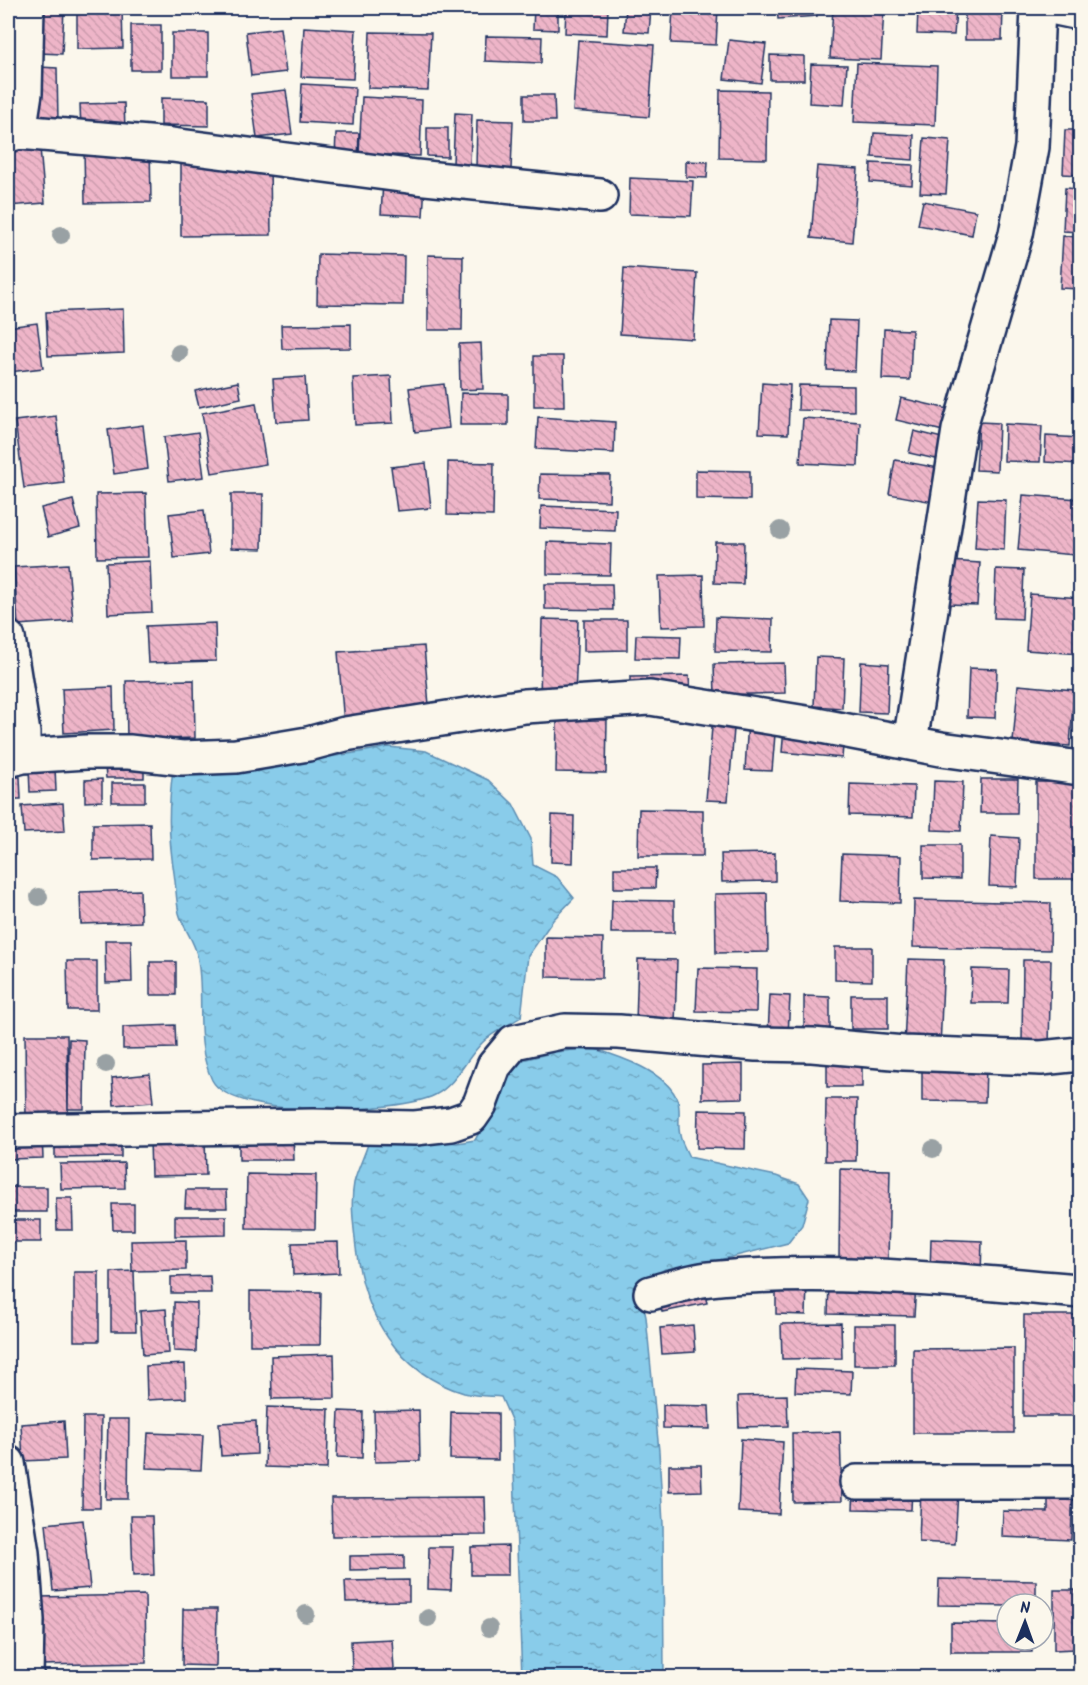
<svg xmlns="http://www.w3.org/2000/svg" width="1088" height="1685" font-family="Kalam,sans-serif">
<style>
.water{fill:url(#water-ripples);stroke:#5d8db2;stroke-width:1.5}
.building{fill:url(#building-back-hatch);stroke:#1b2f5e;stroke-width:1.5}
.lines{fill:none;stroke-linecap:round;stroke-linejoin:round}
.street-casing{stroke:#1b2f5e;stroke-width:38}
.street{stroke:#fbf7ec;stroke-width:33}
.tree{fill:#99a1a4}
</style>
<defs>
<pattern id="water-ripples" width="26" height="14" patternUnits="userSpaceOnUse" patternTransform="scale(1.5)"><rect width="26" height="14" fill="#89ccea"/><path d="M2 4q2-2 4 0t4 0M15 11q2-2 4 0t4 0" fill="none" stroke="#6fa6c1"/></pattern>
<pattern id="building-back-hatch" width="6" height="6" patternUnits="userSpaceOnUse" patternTransform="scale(1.5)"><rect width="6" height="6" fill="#eeb5c8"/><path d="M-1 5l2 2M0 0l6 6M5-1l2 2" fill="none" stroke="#cc9cae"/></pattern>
</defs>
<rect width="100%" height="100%" fill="#fbf7ec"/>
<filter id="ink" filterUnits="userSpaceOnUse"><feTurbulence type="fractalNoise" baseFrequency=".0167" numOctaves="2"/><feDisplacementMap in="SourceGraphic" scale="12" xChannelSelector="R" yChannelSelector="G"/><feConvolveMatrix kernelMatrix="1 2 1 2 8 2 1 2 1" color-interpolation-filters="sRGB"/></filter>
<g filter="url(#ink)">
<!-- water -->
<path class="water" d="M389,747L426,751L488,780L513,804L531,839L533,865L557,877L574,898L553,920L528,956L521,1017C509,1025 493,1032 483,1042C466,1058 457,1084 435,1095C399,1113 233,1121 212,1080C193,1040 206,997 197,955C194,940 183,928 179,913C176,900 176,886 174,873C168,834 168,808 173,769C250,768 313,761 389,747Z
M592,1048C618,1056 669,1072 678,1102C681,1112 677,1124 680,1135C681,1142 686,1150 689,1157L776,1176L799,1184L809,1199L802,1225L788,1243L695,1266L665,1269L639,1285L646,1317L659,1451L663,1524L664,1677H522L512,1422L501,1397C489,1396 476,1396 464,1393C397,1373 364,1314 356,1248C354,1227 350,1204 354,1183C357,1170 364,1157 368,1144L420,1138L457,1143L475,1140L518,1061L555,1052Z"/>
<!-- building -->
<path class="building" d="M41,8H64L62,54L39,53Z
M77,8H122L123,48L77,49Z
M534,8H558V30L533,29Z
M566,8H608L607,35L565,33Z
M626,8H651L649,33L624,31Z
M673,8H718L716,45L671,43Z
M777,8H816L817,16L778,19Z
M833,8H884L881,60L830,58Z
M918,8L956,10L954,35L917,34Z
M965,8L1003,9L1002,40H965Z
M131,25H161V70H131Z
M304,27L356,30L353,79L301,77Z
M280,28L286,72L251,76L246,32Z
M370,32L431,33L428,90L368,88Z
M172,33H208V76H172Z
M486,36L542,37L541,63L485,61Z
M578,40L654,45L649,117L573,111Z
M729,40L766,44L761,83L724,79Z
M770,55L804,56V80H770Z
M857,63L937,66L935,125L854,122Z
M811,64L847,65L844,105L809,103Z
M39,67L57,68L58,122L38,121Z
M302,84L355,87L353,125L300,122Z
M286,90L292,134L257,138L251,94Z
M720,90L768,91L767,159L719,158Z
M524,95H554L555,121H524Z
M362,97L422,100L420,156L359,154Z
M161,98L209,99V126L161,125Z
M124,103L125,129L81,131L80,104Z
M455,113L472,114L470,164L453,163Z
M477,120L513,121L511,169L476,168Z
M427,128H448V157L427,156Z
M1065,130H1080V175L1063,174Z
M336,133H359L358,158L335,157Z
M874,133L914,135L913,160L872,157Z
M924,138L950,140L946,194L920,193Z
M150,146L151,202L85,203L84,148Z
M40,148L45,203L8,206V151Z
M686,161L708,162L707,178L686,177Z
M181,163H270L271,235L181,236Z
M871,163L913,165L912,185L870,182Z
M817,166L858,169L852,242L811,238Z
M630,178L693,181L691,216L629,214Z
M383,182L425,184L423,216L381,214Z
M1065,188L1080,189V232L1063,231Z
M923,201L976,211L972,235L918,225Z
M1063,236L1080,237V289L1060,288Z
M318,254L404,256L403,305L317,304Z
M428,255L463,256L462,330H428Z
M624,268L697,273L693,339L620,334Z
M123,309L124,353L48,356L46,312Z
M829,320L857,321L855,371L827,370Z
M37,323L43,368L9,372L8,327Z
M351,324V348L282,349L281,325Z
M884,329L912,330L910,380L882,379Z
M481,343L483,389L460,390L459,344Z
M534,356H563L564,406H534Z
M391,376L393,423L355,425L353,378Z
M305,377L308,420L276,422L273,379Z
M238,382L241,398L199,407L195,391Z
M762,383L790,385L788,434L759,433Z
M444,384L449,428L415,432L409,388Z
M799,385L854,386V411L798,410Z
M461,393L508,394V425H460Z
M901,398L957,411L952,433L896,420Z
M256,403L266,464L212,473L202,413Z
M56,416L64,483L24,488L15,421Z
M538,417L615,422L614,453L536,449Z
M803,418L860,422L858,466L800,463Z
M979,422L999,423L997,471L976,470Z
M1005,424L1042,426L1040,462L1004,461Z
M143,425L148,469L114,474L108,430Z
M914,431L950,440L945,461L909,453Z
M198,432L204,477L169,481L164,437Z
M1046,436L1080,438V464L1045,462Z
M895,460L939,468L933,502L889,494Z
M448,462L494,463L493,516L447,515Z
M426,463L431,508L397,511L391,467Z
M696,470L750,471V500L696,499Z
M540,474L610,475L609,501L539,499Z
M146,493L148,557L97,558L96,494Z
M231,494H263L262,549L231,548Z
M1023,495L1079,499L1075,555L1018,550Z
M978,499L1006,500L1004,550L975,548Z
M73,500L80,528L48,537L41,508Z
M541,506L616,509L615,531L540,528Z
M204,510L209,554L174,558L169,514Z
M547,542L611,544L610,575L547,574Z
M715,542H744L743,584L714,583Z
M150,561L152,612L108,614L106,563Z
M949,561L980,563L977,605L947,604Z
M68,564L73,621L18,625L14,567Z
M996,569L1024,570L1022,619L994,618Z
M703,575L704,626L661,627L659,576Z
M545,584H612L613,610L545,609Z
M1030,594L1080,598V654L1026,650Z
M716,617L773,619L772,652L715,651Z
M542,619L578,620L575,698L540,697Z
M584,620H627V650L584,651Z
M215,623L216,661L148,663L146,626Z
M636,635L681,636L680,659L635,658Z
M424,646L430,717L344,724L338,652Z
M816,657L844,658L842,708L814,706Z
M861,662L889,664L887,713L859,712Z
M784,663L785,693L715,695L714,664Z
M969,668L997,669L995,718L967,717Z
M689,676L690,692L630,693V677Z
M194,680L195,738L127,740L126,681Z
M1018,685L1074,690L1070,746L1013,742Z
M113,687L114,730L64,733L62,689Z
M713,715L735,717L728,801L706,800Z
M557,719L607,720L606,773L556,772Z
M748,720L776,722L772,771L745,770Z
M784,728L844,734L842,758L782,752Z
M144,765V778H106L105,766Z
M55,767L56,791L30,792L29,768Z
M8,777H20L21,799H8Z
M102,779V801L85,802V780Z
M981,779H1018L1017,813H980Z
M934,781L963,782L961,831L932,830Z
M1036,782H1080V879H1036Z
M112,783H145V802H112Z
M850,784L914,786L913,817L849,815Z
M63,803L65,831L24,833L22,806Z
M639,809L703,810V856H638Z
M552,815L574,816L573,863L551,862Z
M150,823L151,859L93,860V824Z
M8,831L12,894L8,895Z
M991,836L1019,838L1017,887L989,886Z
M923,845H960V879L923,878Z
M775,853V881L722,882L721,854Z
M842,854L901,856L900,903L840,901Z
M614,868H656L655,888H614Z
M140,890L141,922L81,924L80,892Z
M767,893L768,952L716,953L715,894Z
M612,900L674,901V933H611Z
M914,900L1051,903L1050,950L913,947Z
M546,937L603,938L602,978L546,977Z
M105,940H131L132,982L106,983Z
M835,947H872V981L835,980Z
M638,959L677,960L675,1024L636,1023Z
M908,959L944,960L940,1047L904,1046Z
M1023,960H1051L1049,1045L1022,1044Z
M67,961H97V1010H68Z
M150,962H176V995H150Z
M698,968L757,969L756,1012L696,1011Z
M972,969L1009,970L1008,1003H971Z
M770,995L790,996L788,1036L768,1034Z
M851,995H888V1029H851Z
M804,996L830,997V1034H804Z
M175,1025L176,1048L123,1049V1027Z
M25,1035H67L68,1119H26Z
M69,1039L85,1040L84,1109H68Z
M827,1060H862V1087H827Z
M743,1064V1098L702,1099V1065Z
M922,1065L986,1066L985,1102L922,1101Z
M150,1074L153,1102L114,1105L112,1078Z
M826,1099H857L856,1161H825Z
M698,1110L746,1111L745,1149L697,1148Z
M239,1135H293L294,1160H239Z
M121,1136V1157L55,1158V1137Z
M42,1137L43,1158L8,1159V1138Z
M205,1138L206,1175L151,1176L150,1139Z
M124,1163L125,1188L61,1189L60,1164Z
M840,1169L890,1170L888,1260L839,1259Z
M247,1174L316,1175L315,1229L246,1228Z
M8,1187H47V1212H8Z
M186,1190H226L227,1208H185Z
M56,1198H72L73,1230H57Z
M112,1204H134V1230H113Z
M175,1216H226V1235L175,1236Z
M8,1220H41V1242H8Z
M931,1239L982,1241L981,1274L930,1273Z
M186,1240V1270L132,1271L131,1241Z
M338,1242L339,1273L293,1275L292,1243Z
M134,1271L136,1331H111V1272Z
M74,1272H99V1341H74Z
M210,1276L211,1293H171V1277Z
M776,1282L807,1283L806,1315L776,1314Z
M829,1282L916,1284L914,1316L828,1314Z
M703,1286L707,1303L662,1312L658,1296Z
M250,1291L321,1292L320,1345H250Z
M174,1302L197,1303L196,1352L174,1351Z
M166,1309L169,1353L143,1355L140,1311Z
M1024,1315H1080V1416H1023Z
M841,1323L842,1358L782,1359L781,1324Z
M693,1325L695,1352L662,1354L660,1328Z
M854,1325H895V1365H854Z
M1014,1348V1433H913V1349Z
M334,1354L335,1398L272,1399L271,1356Z
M185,1364L186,1398L147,1400L146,1366Z
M796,1369L852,1371L851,1394L795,1392Z
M787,1395L788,1426L739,1427L738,1396Z
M663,1405L709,1406L710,1429L663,1428Z
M267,1407L329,1409L327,1469L265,1467Z
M419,1410L420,1461L375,1462L374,1411Z
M339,1411L363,1412L362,1458L337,1457Z
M451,1412L498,1413V1460L450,1459Z
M83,1417H101L100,1508H82Z
M108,1419H129L128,1499H106Z
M64,1421L66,1459L23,1461L21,1424Z
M256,1421L257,1454L221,1456L219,1423Z
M840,1432L842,1501L793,1502L792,1433Z
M148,1433L203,1435L201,1470L146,1468Z
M741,1439L783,1442L779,1514L738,1512Z
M669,1465H701L702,1491L669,1492Z
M854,1487L912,1489L911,1510L853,1509Z
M1048,1487H1073L1071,1540L1002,1537L1003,1511L1048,1512Z
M921,1489L958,1491L955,1544L919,1542Z
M485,1497L486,1535L332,1536L331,1498Z
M131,1516H152L154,1575L133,1576Z
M83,1520L90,1588L53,1591L46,1524Z
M508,1546V1575H471V1547Z
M429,1547H453L451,1590L428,1589Z
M404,1555V1569L350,1570V1556Z
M939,1579L1036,1581V1604H1007V1606L938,1605Z
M409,1580V1601L346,1602L345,1581Z
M1054,1590H1075V1649L1054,1650Z
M145,1595L146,1663L39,1665L38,1597Z
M183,1609H217L216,1666L182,1665Z
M951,1623L1007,1624V1640H1032V1652H951Z
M392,1639L394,1669L352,1671L351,1641Z
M342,1673L343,1678H263V1675Z"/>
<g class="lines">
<!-- street casing -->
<g class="street-casing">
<path id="street" d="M1056,8L1080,13
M19,132L172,145L416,177L600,196
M8,135L19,132L25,93L27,8
M8,638L23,733V756L8,760
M910,743L959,430L1016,234L1032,147L1038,8
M23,756L86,752H129L182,758L236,756L308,744L345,734L525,706L650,698L806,723L941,749L1080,768
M8,1131L313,1126L415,1128L451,1124L471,1117L480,1104L494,1066L514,1042L565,1031L619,1032L756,1044L812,1045L904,1053L1041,1058L1080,1054
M651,1293C670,1288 690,1281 709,1279C833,1267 958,1281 1080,1291
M8,1463L22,1553L27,1620L26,1678
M857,1482H1080"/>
</g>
<!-- street -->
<use href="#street" class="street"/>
</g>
<!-- trees -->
<g class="tree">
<circle cx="61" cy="235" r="9"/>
<circle cx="179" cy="353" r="9"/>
<circle cx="780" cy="530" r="9"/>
<circle cx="39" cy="897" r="9"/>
<circle cx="106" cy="1064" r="9"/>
<circle cx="933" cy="1149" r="9"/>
<circle cx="306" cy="1614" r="9"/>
<circle cx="428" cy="1618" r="9"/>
<circle cx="489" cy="1628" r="9"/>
</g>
</g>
<!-- margin -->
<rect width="1088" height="1685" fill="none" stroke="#fbf7ec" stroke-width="30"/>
<rect x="15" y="15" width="1058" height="1655" fill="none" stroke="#1b2f5e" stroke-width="2" filter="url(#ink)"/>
<!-- north arrow -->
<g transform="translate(1025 1622) rotate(1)"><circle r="28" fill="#fbf7ec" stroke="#a1a7b3" stroke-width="1.5"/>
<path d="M0-4.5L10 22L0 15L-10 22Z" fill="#1b2f5e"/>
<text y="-9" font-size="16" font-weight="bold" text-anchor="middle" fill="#1b2f5e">N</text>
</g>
</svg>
